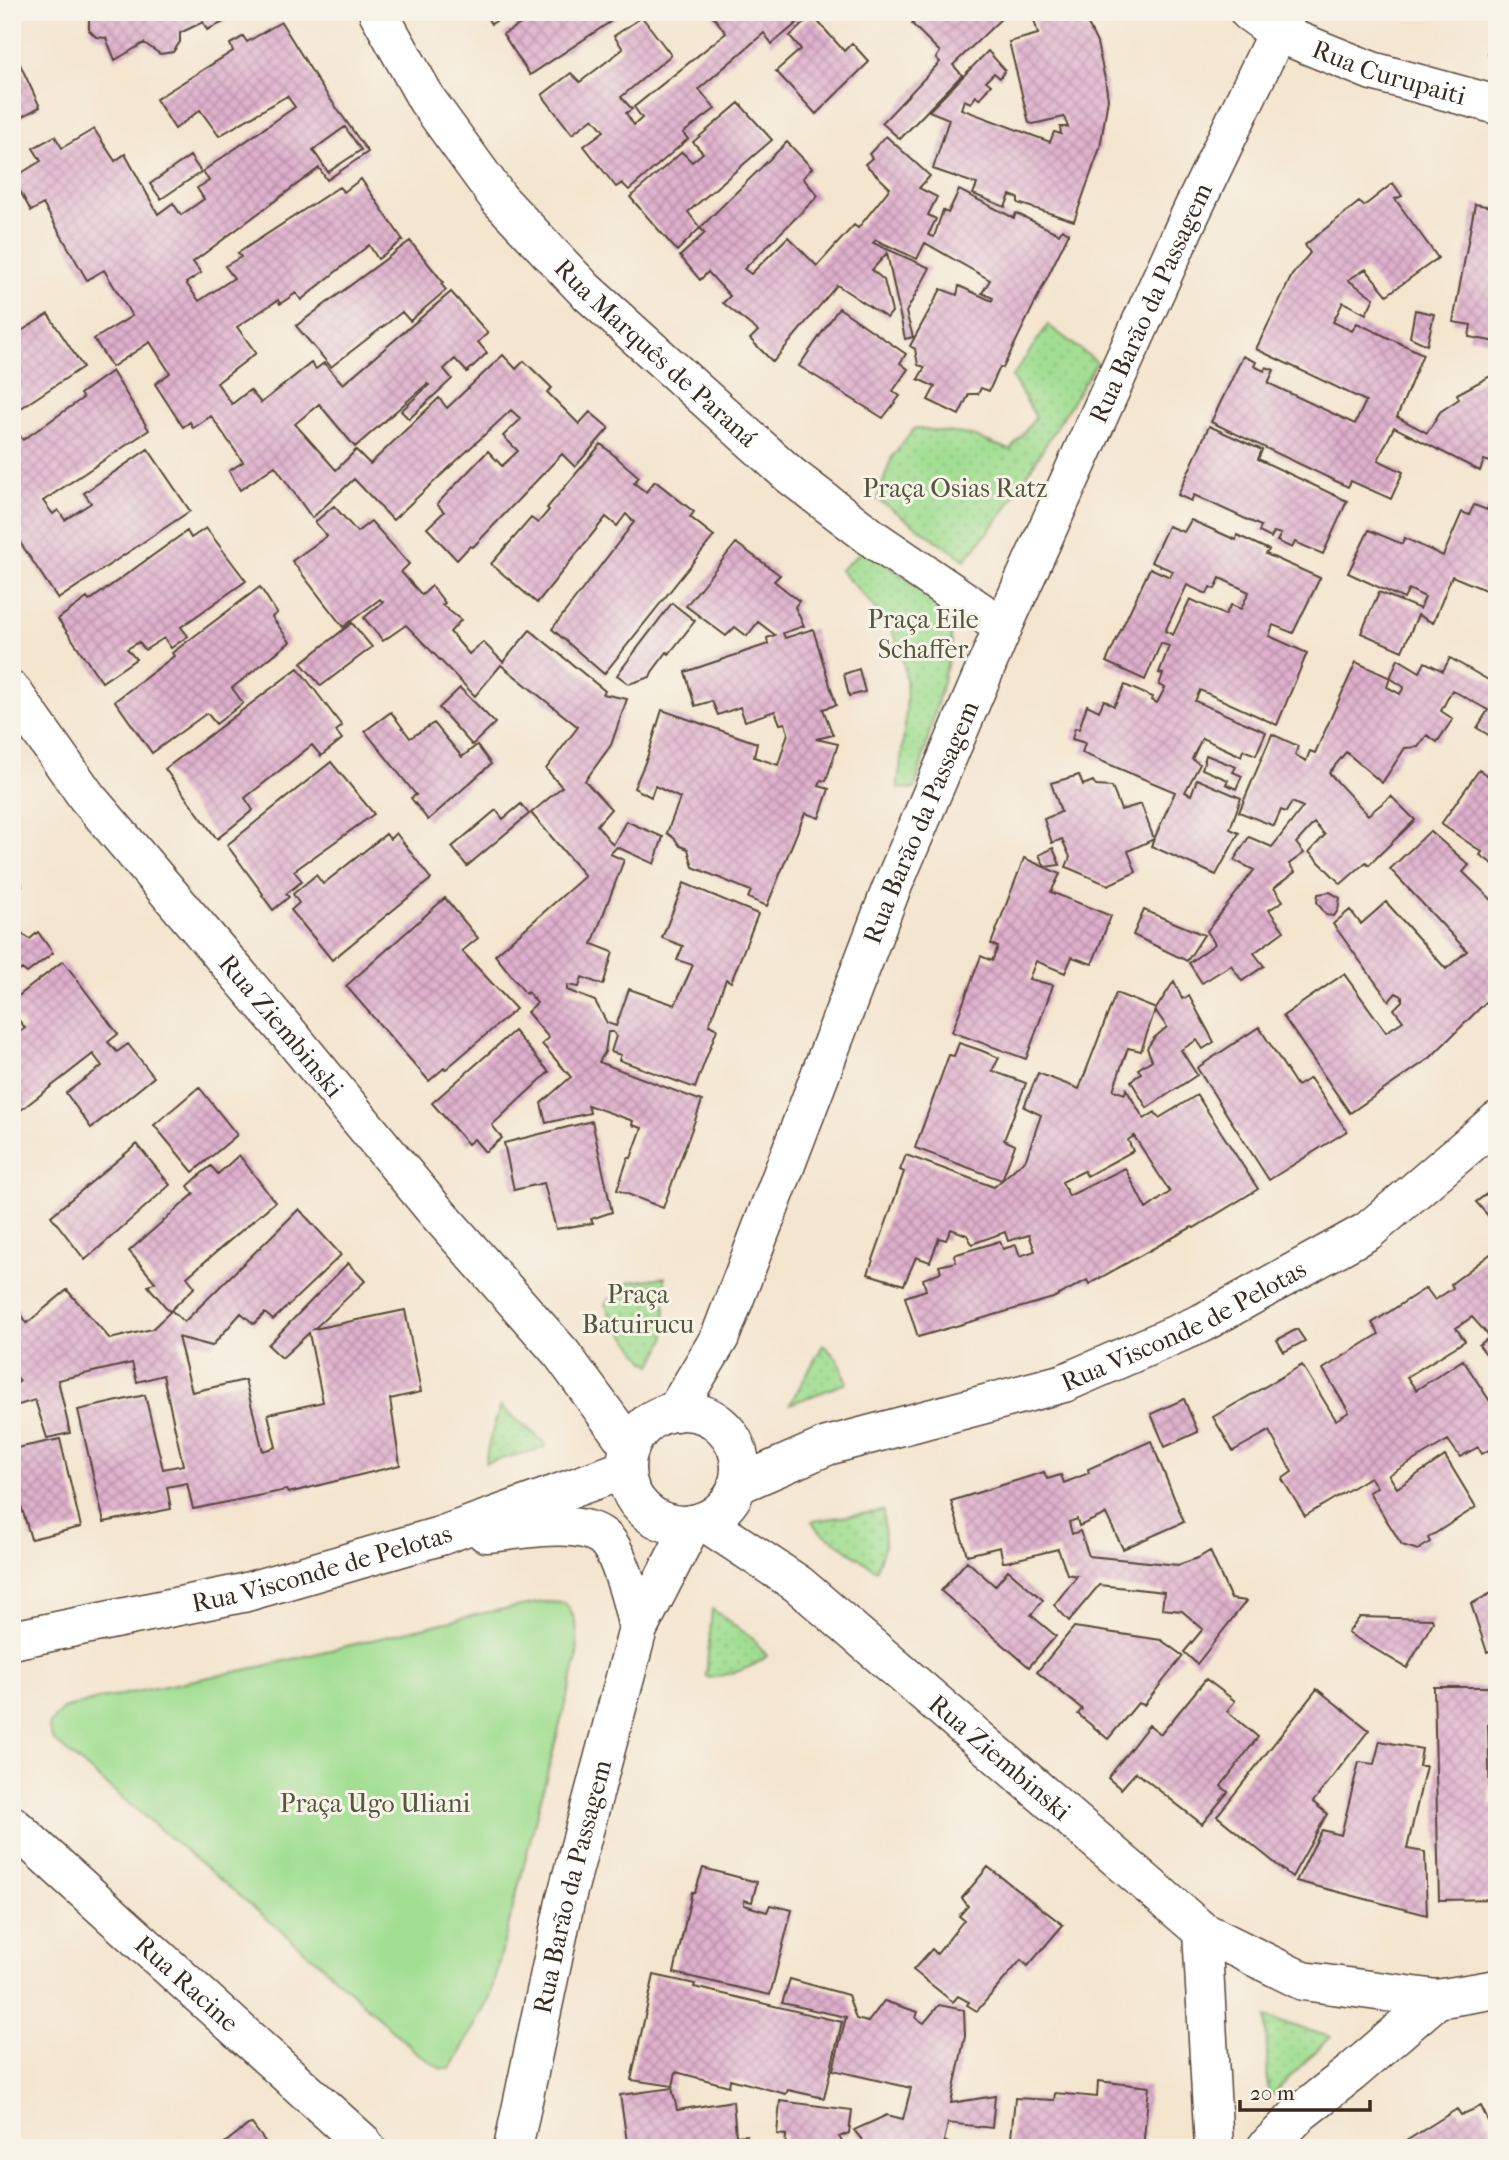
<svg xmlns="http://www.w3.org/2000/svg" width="1509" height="2160" font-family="'IM FELL French Canon',serif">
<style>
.green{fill:#a1de92;stroke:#6e8458;stroke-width:2}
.park{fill:url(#park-dots);stroke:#6e8458;stroke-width:2}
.building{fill:url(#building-cross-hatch);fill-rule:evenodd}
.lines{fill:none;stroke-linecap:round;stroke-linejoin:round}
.minor-casing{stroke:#574639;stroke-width:41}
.minor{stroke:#fff;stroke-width:38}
.labels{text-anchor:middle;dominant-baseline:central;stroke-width:6;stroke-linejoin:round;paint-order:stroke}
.street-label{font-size:26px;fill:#3b2a1e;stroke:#f7f3e8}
.park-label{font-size:26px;fill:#54573b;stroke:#f7f3e8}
</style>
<defs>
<pattern id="park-dots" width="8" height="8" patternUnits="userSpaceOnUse" patternTransform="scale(1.75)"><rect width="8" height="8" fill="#a1de92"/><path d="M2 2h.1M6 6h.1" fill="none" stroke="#8cbf7d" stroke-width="1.8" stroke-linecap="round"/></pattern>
<pattern id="building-cross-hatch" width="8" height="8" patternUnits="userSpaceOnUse" patternTransform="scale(1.75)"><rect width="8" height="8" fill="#dfb0cd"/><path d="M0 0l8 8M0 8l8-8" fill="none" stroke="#b68fa6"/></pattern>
</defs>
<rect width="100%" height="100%" fill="#f7f3e8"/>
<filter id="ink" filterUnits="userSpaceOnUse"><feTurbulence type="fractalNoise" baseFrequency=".0143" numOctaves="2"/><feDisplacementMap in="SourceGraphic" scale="14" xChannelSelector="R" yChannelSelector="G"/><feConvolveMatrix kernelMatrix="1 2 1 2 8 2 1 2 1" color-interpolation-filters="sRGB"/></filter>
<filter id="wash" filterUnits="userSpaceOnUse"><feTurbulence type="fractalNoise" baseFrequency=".00686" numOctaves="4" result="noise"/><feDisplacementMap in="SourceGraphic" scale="28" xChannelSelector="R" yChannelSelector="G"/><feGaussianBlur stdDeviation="1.57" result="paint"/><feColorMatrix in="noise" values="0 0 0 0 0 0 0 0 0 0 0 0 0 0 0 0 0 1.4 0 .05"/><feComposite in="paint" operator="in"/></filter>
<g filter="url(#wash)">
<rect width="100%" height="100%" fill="#f4e5cf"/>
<!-- green -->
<path class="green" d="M543,1602L565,1603C579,1620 578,1637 577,1658L490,1997L451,2069H441L416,2052L315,1959L53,1740L49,1728L50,1723L63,1709L96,1700L264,1666L484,1613Z"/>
<!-- park -->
<path class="park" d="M1048,325L1097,362L1002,515L965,560L877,499L892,457L915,428L970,435L1010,450L1036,417L1012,377Z
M865,549C887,565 932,593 945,615C951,625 951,635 952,646L915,789L898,788C902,735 919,676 890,628C877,607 856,588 840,570Z
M665,1277V1339L652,1365L645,1361L613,1320L605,1304L629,1282Z
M823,1345L837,1358L847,1383L790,1404Z
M500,1406L545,1443L544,1448L485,1463L488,1447Z
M883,1511L885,1544L876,1570L817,1529L812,1521Z
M712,1609L752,1638L767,1656C752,1669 728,1675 709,1678L706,1676Z
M1266,2017L1330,2037L1268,2099Z"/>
<g id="blocks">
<!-- building -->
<path class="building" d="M92,12H131L132,14L137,12H251L236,21L232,18L207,30L203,22L180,33V42L173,52L160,54L144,43L115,60L106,38L96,37L89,30V16Z
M484,12H511L491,24Z
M542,12H547L549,17L557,12H625L530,75L503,34Z
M718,12H810L772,44L764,33L699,89L715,109L683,133L688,139L629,190L622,183L616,187L584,146L604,131L593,118L572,134L542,95L571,73L580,82L623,49L614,36L642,17L671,55L621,97L632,109L626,113L634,125L642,118L634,107L726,33L713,16Z
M924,12H1008L953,65L962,75L900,139L882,123L940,62L936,58L940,52L912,24Z
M1035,12H1082L1097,43L1105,79L1108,99L1100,148L1074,221L1018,203V198L1010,195L1005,207L973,194L977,184L933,169L949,119L929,111L988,51L1005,70L1000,78L994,73L986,81L991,85L979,99L976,96L971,103L964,100L961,109L1050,142L1054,132L1061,134L1060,127H1068L1064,117L1033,124L1029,123L1009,42L1038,34L1033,16Z
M812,15L844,51L852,43L869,62L816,114L776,71L801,49L790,36Z
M281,22L321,86L368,152L327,180L319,168L193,262L201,273L186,283L199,301L234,278L225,266L241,257L238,253L339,187L344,192L361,179L403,240L378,259L369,245L301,300L296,293L280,304L278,300L237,327L256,353L217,383L229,400L232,404L250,390L261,403L311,363L316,369L324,363L343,384L451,292L488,333L478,342L487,353L467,372L455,359L444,369L452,379L409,419L401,411L429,385L427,384L355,447L319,404L295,424L336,470L356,450L370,464L439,398L447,408L503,355L516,369L524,361L552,388L547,392L579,424L590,412L609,428L575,467L562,454L473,547L470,546L457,560L427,528L444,512L437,504L488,451L502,466L518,451L503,436L521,419L511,410L393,520L354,479L312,518L275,466L240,490L229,471L243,462L211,416L193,428L190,422L183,427L155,384L170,373L150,342L112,367L94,339L132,316L104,270L87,280L43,204L31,211L13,178L41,161L33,148L55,136L62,148L94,129L115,161L125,154L158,214L173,203L181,215L204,199L197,188L209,181L203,171L295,107L287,96L219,136L200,110L175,129L156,99L233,51L230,44L241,38L243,36L247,42ZM345,127L361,150L328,172L313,150Z
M1496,27H1497V56L1488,53Z
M12,47L40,107L12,122Z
M739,103L772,140L688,212L700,228L677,251L630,197L682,152L692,162L703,153L693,142Z
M886,136L930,176L919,188L937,197L928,215L936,219L928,235L934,237L943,210L948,213L959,190L1014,218L1016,213L1059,234L1062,229L1069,233L1003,368L1000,367L989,391L981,388L978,394H969L959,415L928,400L935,387L918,379L925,367L918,365L915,349L910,346L941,289L957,295L959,286L992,301L993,298L982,293L990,280L925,243L917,259L876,240L873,243L930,268L906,312L913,337L905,339L887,253L872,270L884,280L892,312L887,318L837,285L773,362L750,339L758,331L723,303L730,296L708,272L700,280L680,256L705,233L700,228L787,142L812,168L803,178L818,196L744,269L751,274L788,237L817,266L854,225L858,228L890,188L865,164L872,158L869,154Z
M190,156L201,172L161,199L150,184Z
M1393,183L1402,196L1395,199L1438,258L1387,295L1366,269L1348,280L1374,298L1366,314L1343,302L1333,322L1352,331L1357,323L1423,354L1397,417L1427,433L1440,412L1459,399L1457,394L1494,374L1497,380V464L1484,460L1480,471L1394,427L1378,460L1403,472L1391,499L1351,481L1348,487L1211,422L1243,356L1256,362L1254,366L1264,371L1266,367L1274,370L1268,383L1355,424L1366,401L1256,349L1292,275L1310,253L1305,245L1359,202L1364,206Z
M1475,204L1497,208V342L1469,337L1471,325L1453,322Z
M410,241L443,282L441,284L446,290L410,321L402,312L331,367L296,326Z
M839,308L906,354L900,363L908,369L893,391L900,396L883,418L799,366Z
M1415,310L1434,314L1427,345L1410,337Z
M48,314L83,367L12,414V337Z
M112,371L149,430L43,501L53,514L58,510L65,520L91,503L84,493L148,449L190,511L58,599L17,538L19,536L12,525V441L20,436L23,440L83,398L80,394Z
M1209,426L1262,450L1258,459L1347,501L1323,554L1295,542L1292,548L1277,541L1281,534L1274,532L1271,538L1259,532L1261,526L1194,495L1191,501L1178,495Z
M601,444L639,477L634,483L646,492L655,481L694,512L690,517L714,536L604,674L552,629L634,522L626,514L617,526L606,517L537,603L491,564L531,518L538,523L549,510L547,508Z
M1497,480L1495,594L1452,576L1433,623L1418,615L1402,651L1361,633L1379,592L1420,609L1425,597L1409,589L1404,599L1348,573L1369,530L1402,544L1405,538L1443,556L1462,512L1469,515L1474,505L1487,510Z
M334,506L357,532L371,521L409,564L401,572L422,595L432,586L445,603L442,605L461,620L450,632L469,654L483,642L503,662L530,630L605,691L603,694L627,699L611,745L585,781L611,809L597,825L613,845L626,821L663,837L654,864L617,847L610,854L624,860L592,944L613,952L603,985L582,977L579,987L567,985V990L595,1001L607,1023L616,1026L629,989L675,1005L693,965L677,960L683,946L662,938L684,883L758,914L731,982L726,979L709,1025L717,1029L695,1088L619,1060L621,1055L611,1052L616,1036L613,1032H608L605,1052L599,1062L702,1101L663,1208L617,1190L628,1158H631L642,1128L632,1125L633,1121L588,1105L590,1113L546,1123L541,1103L571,1077L542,1044L549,1038L527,1012L537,1003L528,992L526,994L495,955L585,876L531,813L562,787L546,769L578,727L501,665L475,696L406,625L383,641L364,618L383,602L380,599L343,627L292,561L327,536L315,522Z
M1191,520L1236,540L1237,535L1269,550L1266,554L1320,578L1293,633L1273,625L1269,636L1307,653L1277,725L1200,690L1195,701L1266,732L1256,755L1243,750L1241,756L1202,738L1192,759L1200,764L1185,792L1191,795L1197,779L1241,798L1230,829L1239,833L1216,875L1151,846L1175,792L1082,753L1085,743L1072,739L1075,728L1079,729L1087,705L1099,711L1104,700L1114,706L1125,685L1152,697L1151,700L1157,703L1165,688L1159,685L1163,674L1159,673L1169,646L1161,643L1145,680L1106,662L1150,568L1170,577L1173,571L1151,562L1168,526L1184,532ZM1220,578L1249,592L1241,609L1231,605L1225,615L1190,599L1173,635L1165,631L1187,585L1207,594L1210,587L1215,589Z
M206,528L246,581L181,627L188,636L171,648L164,638L145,650L139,642L127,649L136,659L102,682L58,619L87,598L89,601L187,531L191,538Z
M736,543L780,575L774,581L799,601L795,607L804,626L783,633L785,638L813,629L836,705L823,709L833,735L816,739L838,744L826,781L821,780L819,786L829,789L819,818L805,813L767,906L748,898L751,891L693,867L688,849L680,846L675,839L667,833L680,798L655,786L651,797L634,788L647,758L662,710L757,743L754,757L778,765L788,733L785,723L780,724L775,711L745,721L740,707L718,715L712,701L695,706L685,672L768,644L767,638L775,635L758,622L747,636L735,627L726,636L686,606Z
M260,587L277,613L272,617L290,642L232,688L243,703L216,724L207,713L152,753L115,701L174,656L172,653Z
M672,603L695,621L669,654L667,652L652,672L650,677L629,684L617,675Z
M352,623L372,647L321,686L301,663Z
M1450,658L1497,685V740L1477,728L1488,710L1452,690L1441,711L1453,719L1437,742L1427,735L1418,747L1405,748L1382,783L1346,752L1329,773L1368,815L1391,796L1415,820L1369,865L1366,862L1341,884L1309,852L1325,835L1314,823L1296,843L1304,853L1289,864L1295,872L1274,888L1283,901L1269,910L1284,931L1254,953L1264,966L1242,981L1231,965L1202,983L1189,963L1215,944L1207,931L1254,870L1234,860L1249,837L1272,847L1303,807L1292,802L1286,812L1281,810L1274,826L1239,812L1272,734L1298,746L1295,755L1306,761L1310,751L1315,753L1356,662L1390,678L1398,659L1420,672L1425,662L1443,671ZM1390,678L1404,687L1400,694L1387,687Z
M298,668L342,726L336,731L342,739L321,756L312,745L245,798L253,810L217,839L165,769Z
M859,669L865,692L849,696L844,674Z
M460,688L495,723L472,745L439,708Z
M391,712L410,738L434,723L462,757L477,745L491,764L428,820L411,798L416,795L365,731Z
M1206,755L1236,767L1233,772L1242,776L1236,789L1226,784L1228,780L1202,769Z
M331,762L374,814L294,871L302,881L286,894L289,897L273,910L262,895L263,894L227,845Z
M1479,770L1497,782V867L1480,855L1482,852L1441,824Z
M1079,775L1083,785L1093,781L1096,786L1112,787L1121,810L1141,804L1154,839L1128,851L1136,872L1108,885L1066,867L1070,857L1062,839L1052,843L1044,819L1061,812L1051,783Z
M521,804L529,814L467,866L452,847L496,810L503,819Z
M1430,831L1469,865L1463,872L1497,905V985L1487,994L1490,998L1430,1058L1350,1113L1283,1016L1344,974L1386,1032L1403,1021L1394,1009L1402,1001V996L1396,993L1389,1001L1333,924L1350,910L1361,924L1386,902L1446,969L1467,951L1390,869Z
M396,833L431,879L332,960L291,910L299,903L293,894L316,875L323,884L386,834L390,839Z
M1053,848L1060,865L1045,867L1039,855Z
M1024,858L1060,874L1051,892L1111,916L1092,964L1072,957L1065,973L1036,961L1029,979L1053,985L1026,1059L952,1032L981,956L992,961L998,947L991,944Z
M12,871L22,886L12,894Z
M1330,892L1340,898L1338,910L1334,916L1326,915L1317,902L1318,894Z
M445,898L478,938L462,951L516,1009L445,1070L444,1068L429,1081L346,986Z
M1144,910L1204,935L1187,961L1133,935Z
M12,927L19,929L22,934L30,939L38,932L53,953L27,973L22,969L12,976Z
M63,961L118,1034L108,1042L117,1052L128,1044L154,1077L91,1128L66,1093L102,1066L93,1054L12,1117V1038L25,1028L12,1011V1001Z
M1174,981L1182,999L1189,996L1214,1042L1203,1049L1197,1040L1181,1050L1197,1075L1147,1108L1131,1081L1141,1073L1138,1069L1152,1060L1147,1048L1154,1038L1167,1027L1155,1010L1141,1051L1128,1048L1113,1090L1125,1094L1126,1089L1144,1119L1155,1112L1159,1118L1197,1095L1258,1189L1194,1228L1192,1227L1089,1284L1087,1280L1053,1298L918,1337L905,1297L926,1290L923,1279L941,1272L939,1266L956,1262L954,1255L1000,1241L1003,1249L1016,1245L1020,1256L1035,1251L1029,1235L1008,1241L1005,1232L972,1244L967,1235L951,1229L946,1240L939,1238L930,1262L916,1257L904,1285L868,1274L904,1172L900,1170L906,1155L994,1187L1002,1180L915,1148L949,1055L954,1056L959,1043L980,1050L999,1058L992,1071L1026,1083L1004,1140L1015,1145L1002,1180L1026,1159L1041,1115L1024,1107L1038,1073L1079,1089L1116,993L1156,1009ZM1134,1136L1170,1192L1146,1209L1125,1168L1069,1196L1062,1182L1084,1171L1087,1176L1133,1151L1128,1140Z
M1259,1027L1297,1086L1310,1078L1347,1131L1269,1180L1197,1068Z
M514,1031L549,1072L492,1125L502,1138L485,1152L474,1139L468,1144L432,1103Z
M199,1087L237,1135L193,1172L154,1125Z
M592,1121L612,1212L591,1219L593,1223L556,1229L544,1183L514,1190L504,1143Z
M137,1144L170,1185L85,1260L51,1216Z
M239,1155L275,1202L187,1277L195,1287L171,1310L184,1322L299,1209L341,1255L273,1320L265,1313L254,1324L241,1313L212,1346L178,1337L192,1392L245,1380L263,1451L276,1447L268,1414L323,1402L309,1333L282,1358L268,1345L348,1263L365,1281L314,1329L405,1310L421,1392L390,1399L400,1465L288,1493L286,1490L193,1509L187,1483L167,1487L171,1509L104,1522L78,1410L145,1395L163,1469L183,1465L163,1375L137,1382L132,1363L58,1380L70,1433L47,1438L35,1400L12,1407V1388L20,1381L12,1371V1300L27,1323L67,1290L110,1339L152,1329L170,1312L148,1286L155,1282L129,1251L194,1194L188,1186L201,1174L211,1166L218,1174Z
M1497,1186V1226L1476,1202Z
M1497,1249V1368L1479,1345L1490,1337L1472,1317L1456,1328L1465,1341L1407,1377L1416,1390L1463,1360L1497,1412V1435L1491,1439L1494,1447L1482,1454L1478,1447L1460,1457L1448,1440L1389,1475L1397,1488L1445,1456L1476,1507L1428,1538L1430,1542L1418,1550L1402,1545L1369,1492L1377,1487L1370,1477L1305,1516L1282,1479L1292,1472L1269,1431L1233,1451L1213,1417L1302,1365L1336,1420L1349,1412L1323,1369L1379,1334L1372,1323L1426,1288L1435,1300L1453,1288L1451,1284Z
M1297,1329L1305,1341L1284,1352L1277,1340Z
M1184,1399L1198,1432L1165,1447L1151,1414Z
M60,1439L81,1527L31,1539L12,1475V1449Z
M1151,1441L1184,1522L1123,1549L1106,1514L1079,1526L1077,1519L1069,1522L1072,1534L1080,1531L1089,1556L1178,1565L1198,1558L1210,1551L1231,1599L1246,1601L1197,1664L1184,1652L1203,1629L1182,1611L1162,1609L1164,1592L1099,1585L1069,1621L1054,1605L1077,1576L1067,1574L1058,1549L1006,1562H1003L1000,1547L967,1555L951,1501L1044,1472L1047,1479L1061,1475L1064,1483L1089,1473L1088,1469Z
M967,1561L995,1586L1008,1570L1043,1600L1031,1615L1056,1636L1029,1667L941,1591Z
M1497,1590V1648L1487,1652L1471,1604Z
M1360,1617L1432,1619L1433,1622L1407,1668L1348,1633Z
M1074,1627L1161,1640L1183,1656L1144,1705L1138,1703L1108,1739L1078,1714L1082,1709L1037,1672Z
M1206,1679L1235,1701L1227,1711L1258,1737L1221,1786L1228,1792L1202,1824L1136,1772L1121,1789L1108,1778L1149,1725L1161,1734Z
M1434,1687H1497V1723H1488L1490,1804H1497V1899L1439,1900Z
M1317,1689L1369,1730L1313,1802L1327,1814L1292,1877L1217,1816Z
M1380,1741L1422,1749L1419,1766H1426L1407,1849L1425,1852L1427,1915L1296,1881L1322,1830L1341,1835L1359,1762L1374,1764Z
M988,1867L1063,1925L1028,1966L1021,1960L977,2011L967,2005L969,2002L958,1996L953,2002L913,1970L932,1949L937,1954L964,1920L959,1916L968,1906L962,1898Z
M703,1868L757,1882L752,1902L744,1900V1905L767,1912L770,1905L792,1910L770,1995L674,1973L692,1892H695Z
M654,1975L695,1984L694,1987L842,2022L824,2098L788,2090L786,2094L730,2079L729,2086L676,2072L673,2086L631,2080Z
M790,1979L848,1995L856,2019L868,2022L884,2001L918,2012L916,2018L924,2023L939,2005L964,2010L965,2036L951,2103L995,2096L992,2128L948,2123L944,2141L958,2148H865L867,2146L854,2130L887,2115L903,2119L911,2088L833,2070L846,2017L782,2003Z
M1098,2081L1149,2087L1143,2148H1010L1015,2098L1054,2100L1055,2093L1097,2097Z
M672,2088L677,2110L733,2101L736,2136L747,2135L749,2148H628L620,2095Z
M780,2101L852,2110L849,2133L839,2137L847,2148H785L786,2135L777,2134Z
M1481,2106L1497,2140V2148H1395L1457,2109L1461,2115Z
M252,2124L270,2148H218L248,2125Z"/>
</g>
</g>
<g filter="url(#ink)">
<use href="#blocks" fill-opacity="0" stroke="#574639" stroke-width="2"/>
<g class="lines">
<!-- minor casing -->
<g class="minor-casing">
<g id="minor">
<path id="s1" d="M378,12L427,100L499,199L585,290L790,475L875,540L1003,627"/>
<path id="s2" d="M1249,12L1278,33L1372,71L1497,105"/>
<path id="s3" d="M12,691L87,797L289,1034L432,1207L562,1354L630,1447"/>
<circle cx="683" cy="1468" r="57"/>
<path id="s4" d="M675,1412L720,1337L890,892L1003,627L1190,215L1287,12"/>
<path id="s5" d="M737,1485L827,1446L1064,1383L1202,1323L1368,1231L1497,1121"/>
<path id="s6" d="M703,1521L798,1584L1202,1931L1303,1981L1437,1999L1497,1989"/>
<path d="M486,1533C517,1531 578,1517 604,1538C620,1552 634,1608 638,1629"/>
<path id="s7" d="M12,1640L243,1593L440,1536L626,1469"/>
<path id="s8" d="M12,1825L362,2142L366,2148"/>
<path d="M1202,1931L1214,2148"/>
<path id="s9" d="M513,2148L565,1902L638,1629L692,1524"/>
<path d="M1266,2148L1301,2112L1351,2073L1437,1999"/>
</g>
</g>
<!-- minor -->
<use href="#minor" class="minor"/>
</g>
</g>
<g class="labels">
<!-- street labels -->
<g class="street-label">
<text stroke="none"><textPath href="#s2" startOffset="154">Rua Curupaiti</textPath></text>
<text stroke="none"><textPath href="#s4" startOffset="1208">Rua Barão da Passagem</textPath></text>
<text stroke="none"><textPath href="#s1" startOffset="443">Rua Marquês de Paraná</textPath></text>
<text stroke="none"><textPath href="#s4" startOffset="640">Rua Barão da Passagem</textPath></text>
<text stroke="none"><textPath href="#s3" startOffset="430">Rua Ziembinski</textPath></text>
<text stroke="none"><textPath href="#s5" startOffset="476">Rua Visconde de Pelotas</textPath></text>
<text stroke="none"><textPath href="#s7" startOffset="318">Rua Visconde de Pelotas</textPath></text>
<text stroke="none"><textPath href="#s6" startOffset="380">Rua Ziembinski</textPath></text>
<text stroke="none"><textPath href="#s9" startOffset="268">Rua Barão da Passagem</textPath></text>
<text stroke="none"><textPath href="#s8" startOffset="236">Rua Racine</textPath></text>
</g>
<!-- park labels -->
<g class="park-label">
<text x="955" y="488">Praça Osias Ratz</text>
<text x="923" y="619">Praça Eile<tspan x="923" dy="30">Schaffer</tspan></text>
<text x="638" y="1294">Praça<tspan x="638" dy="30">Batuirucu</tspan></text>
<text x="375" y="1803">Praça Ugo Uliani</text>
</g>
</g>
<!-- margin -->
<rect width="1509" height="2160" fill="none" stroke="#f7f3e8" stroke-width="42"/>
<!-- scale -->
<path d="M1240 2100v10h130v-10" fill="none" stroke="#3b2a1e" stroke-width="3.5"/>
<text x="1250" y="2100" font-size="21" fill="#3b2a1e" stroke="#f7f3e8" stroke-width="5" paint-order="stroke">20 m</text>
</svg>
